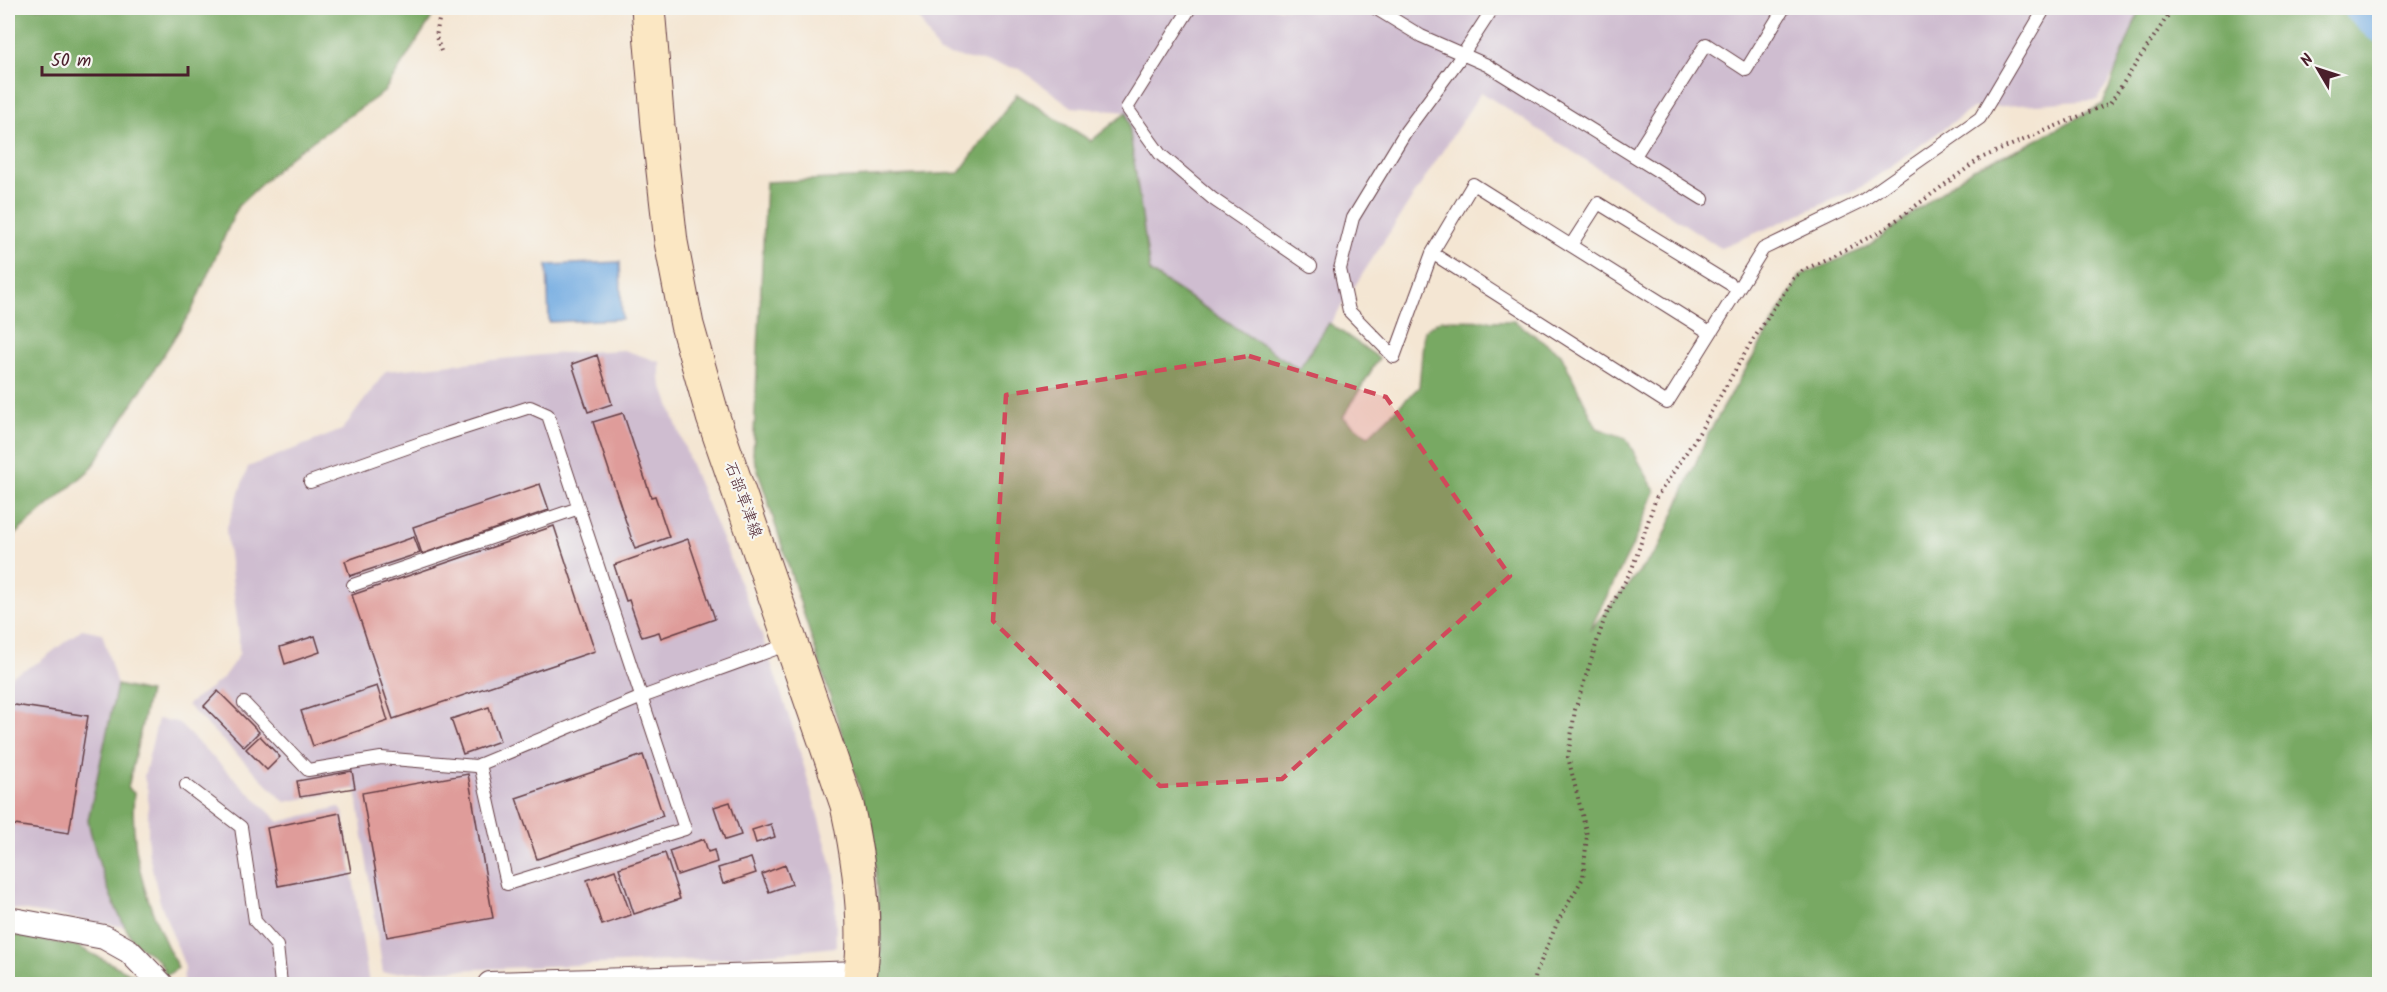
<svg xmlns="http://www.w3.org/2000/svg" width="2387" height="992" font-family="Kalam,'Klee One',sans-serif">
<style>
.industrial{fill:#cfbdd0}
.forest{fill:#78a963;stroke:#616447;stroke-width:1.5}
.water{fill:#71aae1;stroke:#5e6486;stroke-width:1.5}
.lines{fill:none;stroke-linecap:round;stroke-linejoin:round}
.river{stroke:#71aae1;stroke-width:34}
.building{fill:#df9c9a}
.service-casing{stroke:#643d44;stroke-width:14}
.minor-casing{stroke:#643d44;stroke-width:26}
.secondary-casing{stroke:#643d44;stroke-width:35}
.path{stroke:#643d44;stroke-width:4;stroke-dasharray:1.5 4.5;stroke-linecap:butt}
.service{stroke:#fff;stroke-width:12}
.minor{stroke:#fff;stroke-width:24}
.secondary{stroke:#fbe7c3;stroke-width:33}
.marked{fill:#d1495b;fill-opacity:0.2;stroke:#d1495b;stroke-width:4.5;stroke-dasharray:12 8;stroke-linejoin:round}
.labels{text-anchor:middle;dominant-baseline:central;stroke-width:4.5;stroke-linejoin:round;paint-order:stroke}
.street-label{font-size:16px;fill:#4a1f2b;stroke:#f6f6f2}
</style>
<rect width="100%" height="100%" fill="#f6f6f2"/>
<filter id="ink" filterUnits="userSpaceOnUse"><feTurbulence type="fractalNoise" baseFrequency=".0167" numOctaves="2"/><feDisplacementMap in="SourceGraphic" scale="12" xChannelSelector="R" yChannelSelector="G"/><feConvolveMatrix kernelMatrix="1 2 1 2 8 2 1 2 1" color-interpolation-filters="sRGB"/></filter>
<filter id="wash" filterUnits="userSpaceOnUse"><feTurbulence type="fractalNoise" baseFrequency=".008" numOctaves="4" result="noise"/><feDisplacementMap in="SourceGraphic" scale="24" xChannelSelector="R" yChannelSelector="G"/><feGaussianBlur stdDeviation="1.35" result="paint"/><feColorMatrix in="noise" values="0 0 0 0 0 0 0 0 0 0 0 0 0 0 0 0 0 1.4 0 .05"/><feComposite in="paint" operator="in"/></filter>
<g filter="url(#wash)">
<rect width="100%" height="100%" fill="#f4e6d3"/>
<!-- industrial -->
<path class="industrial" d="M913,8H2155L2097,100L1973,108L1860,188L1721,248L1481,92L1300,370L1150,272L1126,112L1072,107L1020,69L939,53Z
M624,350L660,362V380L693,470L761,633L796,738L835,876L836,947L715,959L383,973L356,789L285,802L187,705L222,679L239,655V635L226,530L248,467L342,430L386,371L562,353Z
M82,629L102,633L117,685L88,820L92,841L104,875L125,927L8,908V683L13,675L39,662Z
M158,719L177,722L279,822L339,807L343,812L369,984H182L185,967L160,902L148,851V792L144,777Z"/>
<!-- forest -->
<path class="forest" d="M8,8H435L431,19L384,92L291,156L238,206L192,310L91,469L8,540Z
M2140,8H2378L2380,10L2379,984H878L881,943L873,831L753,455L766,182L959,173L1017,94L1091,141L1127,112L1150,272L1299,369L1329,323L1379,358L1343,417L1368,436L1419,387L1424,331L1440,320L1514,321L1561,354L1597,428L1626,438L1655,491L1635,541L1589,631L1659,548L1709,432L1801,275L1866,248L1974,168L2029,144L2103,104Z
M117,685L149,692L128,788L134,793C129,856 149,912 178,968L166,976C164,972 163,966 160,963C153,953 139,949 132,939C112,907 95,856 88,820Z
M8,934L77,946L145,981V984H8Z"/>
<!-- water -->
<path class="water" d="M620,262L622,319L549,322L547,265Z"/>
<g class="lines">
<!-- river -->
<path class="river" d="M2361,8L2380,26"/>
</g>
<g id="blocks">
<!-- building -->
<path class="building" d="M597,355L612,404L588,412L572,364Z
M623,413L651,497L655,496L669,537L635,549L593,422Z
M540,484L549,510L422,554L413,527Z
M554,526L595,651L393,719L352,595Z
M414,537L420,553L350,576L345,561Z
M688,539L715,619L661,638L659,632L642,637L629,600L626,601L614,565Z
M315,636L320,652L285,664L280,647Z
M377,686L388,721L313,746L301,711Z
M218,691L259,732L244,747L204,706Z
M8,704L88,716L69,833L8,824Z
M489,707L500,741L463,754L451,719Z
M260,736L280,757L267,770L246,749Z
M643,755L663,816L537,859L516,798Z
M352,771L355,788L300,797L297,781Z
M468,774L493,918L387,937L362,793Z
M730,802L741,835L725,840L714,807Z
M340,813L351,872L278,886L267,828Z
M771,824L775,837L756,843L752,830Z
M704,839L708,852L714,850L717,862L677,875L669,851Z
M665,853L680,899L634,914L619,868Z
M751,858L756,873L723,884L718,868Z
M785,865L792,884L769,892L762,874Z
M615,870L631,915L602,925L587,880Z"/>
</g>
</g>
<g filter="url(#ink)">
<use href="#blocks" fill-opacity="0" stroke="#643d44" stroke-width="1.5"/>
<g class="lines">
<!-- service casing -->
<g class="service-casing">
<path id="service" d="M1190,8L1127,108L1160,154L1213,199L1311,266
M1375,8L1421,36L1487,65L1703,199
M1493,8L1463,54L1406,131L1353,218L1340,269L1349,311L1394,357L1432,253L1473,184L1710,333
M1635,156L1706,44L1746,70L1784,8
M1571,245L1598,203L1738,289
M1432,253L1667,403L1763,249L1862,201L1980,118L2045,8
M310,482L443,435L530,407L548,415L685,829L507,884L480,764
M353,585L579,508
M244,703L308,770L381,758L476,766L642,697L789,644
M186,785L241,827L255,921L277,946L281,984"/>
</g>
<!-- minor casing -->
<g class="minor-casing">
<path id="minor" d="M8,919L104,937L129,951L161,984
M490,984L861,973"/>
</g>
<!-- secondary casing -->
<g class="secondary-casing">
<path id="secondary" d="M648,8L658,126L671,242L687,325L713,417L847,805C859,861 869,927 859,984"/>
</g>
<!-- path -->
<path class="path" d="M441,51L436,37L441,8
M1534,984L1536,973L1558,921L1583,878L1587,835L1568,757L1575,710L1605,617L1632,569L1656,498L1699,433L1749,346L1793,279L1802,271L1880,232L1981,158L2110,103L2173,8"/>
<!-- service -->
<use href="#service" class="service"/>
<!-- minor -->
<use href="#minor" class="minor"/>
<!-- secondary -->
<use href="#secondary" class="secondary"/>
</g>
</g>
<!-- marked area -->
<path class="marked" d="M1249,356L1386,397L1510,576L1282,779L1160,786L993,621L1006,395Z"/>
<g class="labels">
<!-- street labels -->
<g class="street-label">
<text transform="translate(743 500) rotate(70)">石部草津線</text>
</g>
</g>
<!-- margin -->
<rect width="2387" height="992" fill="none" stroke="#f6f6f2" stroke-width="30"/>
<!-- north arrow -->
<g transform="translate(2318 69) rotate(309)" stroke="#f6f6f2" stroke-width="4.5" paint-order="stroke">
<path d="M0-4.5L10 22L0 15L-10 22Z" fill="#4a1f2b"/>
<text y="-9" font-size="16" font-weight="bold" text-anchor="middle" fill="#4a1f2b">N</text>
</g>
<!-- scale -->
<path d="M42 66v9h146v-9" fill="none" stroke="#4a1f2b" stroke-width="3"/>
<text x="51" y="66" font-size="18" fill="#4a1f2b" stroke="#f6f6f2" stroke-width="4.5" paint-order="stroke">50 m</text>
</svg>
